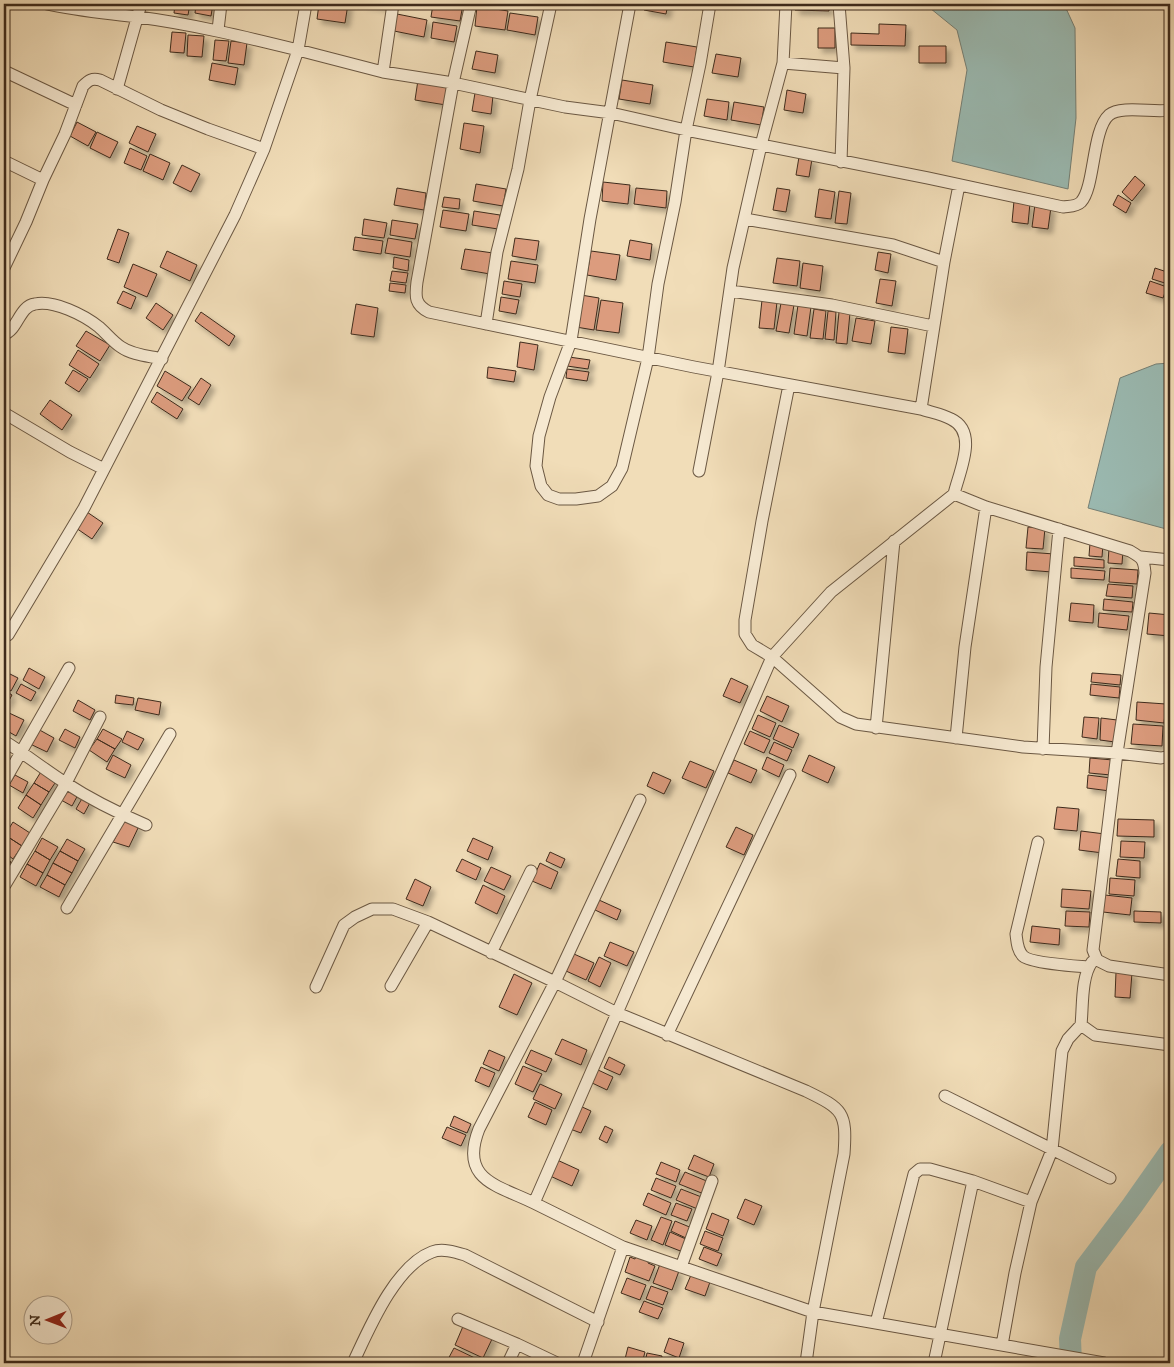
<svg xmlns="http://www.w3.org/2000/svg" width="1174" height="1367" font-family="'IM FELL DW Pica',serif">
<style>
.water{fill:#9bbbb3;stroke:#768177}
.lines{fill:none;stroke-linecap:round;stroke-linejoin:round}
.river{stroke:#9bbbb3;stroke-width:22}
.building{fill:#dc9c7e;stroke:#3e2b1c;filter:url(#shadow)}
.street-casing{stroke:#6b5843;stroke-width:13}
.street{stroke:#f6e9d1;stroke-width:11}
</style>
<defs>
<filter id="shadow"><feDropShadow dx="4.5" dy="4.5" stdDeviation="2.5" flood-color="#0004"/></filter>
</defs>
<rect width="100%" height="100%" fill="#f1ddb8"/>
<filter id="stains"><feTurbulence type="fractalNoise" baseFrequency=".004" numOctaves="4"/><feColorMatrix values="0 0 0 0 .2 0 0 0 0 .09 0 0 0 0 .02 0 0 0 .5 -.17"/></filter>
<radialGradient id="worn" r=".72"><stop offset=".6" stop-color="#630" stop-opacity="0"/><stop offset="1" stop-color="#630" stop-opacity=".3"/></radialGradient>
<!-- water -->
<path class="water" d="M925,4H1064L1075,28L1076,118L1068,189L952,161L967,70L957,30Z
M1170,363V530L1088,508L1120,378L1156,364Z"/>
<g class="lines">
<!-- river -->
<path class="river" d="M1071,1363L1070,1339L1086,1267L1132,1206L1170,1152"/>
</g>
<!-- building -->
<path class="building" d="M175,4H190L188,15L174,13Z
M196,4H213L211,16L195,13Z
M319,4H348L345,23L317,19Z
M363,4H386L385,7Z
M433,4H463L460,21L431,17Z
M645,4H668L666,14L644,10Z
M795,4H829V11L795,10Z
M477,6L508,11L505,30L475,26Z
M510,13L538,17L535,35L507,30Z
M397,14L427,20L424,37L394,31Z
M433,22L457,26L454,42L431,38Z
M879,24L906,25L905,46L851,45V33L879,34Z
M818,28H835V48H818Z
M172,32L186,33L184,53L170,52Z
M188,35L204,36L202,57L187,56Z
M215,40L229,41L226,61L213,60Z
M231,41L247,43L244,65L228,63Z
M666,42L697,47L694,67L663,62Z
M919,46H946V63H919Z
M476,51L498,55L495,73L472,69Z
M716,54L741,58L738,77L712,73Z
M212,63L238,68L235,85L209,80Z
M418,80L449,85L446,105L415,100Z
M622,80L653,85L650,104L619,99Z
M787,90L806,94L803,113L784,110Z
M475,93L493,96L491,114L472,111Z
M707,99L729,102L727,120L704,116Z
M734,102L764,107L761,125L731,120Z
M77,122L96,132L88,146L70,136Z
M464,123L484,126L480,153L460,149Z
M137,126L156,134L148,152L129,143Z
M97,132L118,142L110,158L90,148Z
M130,148L147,156L141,170L124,163Z
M150,154L170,163L163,180L143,171Z
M799,157L812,159L809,177L796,175Z
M182,165L200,174L191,192L173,183Z
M1135,176L1145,185L1132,201L1122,192Z
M603,182L630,185L628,204L602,201Z
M476,184L506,189L503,206L473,201Z
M397,188L426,193L424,210L394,205Z
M636,188L667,191L666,208L634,204Z
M777,188L790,190L786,212L773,210Z
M819,189L835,192L831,219L815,217Z
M839,191L851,193L847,224L835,223Z
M1118,195L1131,203L1126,213L1113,205Z
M444,197L460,199L459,209L442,207Z
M1014,201L1030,203L1028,224L1012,222Z
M1035,204L1051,207L1048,229L1032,227Z
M443,210L469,214L466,231L440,227Z
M474,211L500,215L498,229L472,225Z
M364,219L387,223L384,238L362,235Z
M392,220L418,224L415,239L390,235Z
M118,229L129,233L119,263L107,259Z
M355,237L383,241L381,254L353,250Z
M388,238L412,242L410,257L385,253Z
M515,238L539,241L536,260L512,256Z
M630,240L652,244L650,260L627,256Z
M465,249L493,253L490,274L461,269Z
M167,251L197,265L190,281L160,267Z
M591,251L620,255L616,280L587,275Z
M878,252L891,254L888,273L875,270Z
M394,257L409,260L408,271L393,268Z
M777,258L800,261L797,286L773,283Z
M511,261L538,265L535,283L508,279Z
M803,263L823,266L820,291L800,288Z
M133,264L157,274L147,297L124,287Z
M1155,268L1170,273L1168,284L1152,279Z
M392,271L408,273L406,283L390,281Z
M880,279L896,281L892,306L876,303Z
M504,281L522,284L520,297L502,294Z
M1150,281L1167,287L1163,298L1146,293Z
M390,283L406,285L405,293L389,291Z
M123,291L136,297L131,309L117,303Z
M581,295L599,298L594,330L576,327Z
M501,297L519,300L516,314L499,311Z
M601,300L623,303L619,333L596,330Z
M762,300L777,302L774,329L759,328Z
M156,303L173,315L163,330L146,318Z
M781,303L794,305L789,333L776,331Z
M356,304L378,308L374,337L351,334Z
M798,305L811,307L807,336L794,334Z
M814,309L826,311L823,339L810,338Z
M828,311L836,312L834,340L825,339Z
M201,312L235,336L229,346L195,321Z
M839,312L850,313L847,344L836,343Z
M856,318L875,321L871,344L852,341Z
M891,327L908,329L905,354L888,352Z
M86,331L110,345L100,361L76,346Z
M520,342L538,345L534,370L517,367Z
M78,350L99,364L90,378L69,365Z
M569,357L590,360L588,369L567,366Z
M488,367L516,371L514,382L487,378Z
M567,369L589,372L587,381L566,378Z
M73,370L88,379L79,392L65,383Z
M165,371L191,387L182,401L157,386Z
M201,378L211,385L199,405L188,398Z
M157,392L183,409L177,419L151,402Z
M50,400L72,415L62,430L40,414Z
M87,512L103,523L92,539L76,528Z
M1028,527L1045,528L1043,549L1026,548Z
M1090,543L1103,544L1102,557L1089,556Z
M1109,548L1123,550L1122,564L1108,563Z
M1027,552L1054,554L1052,572L1026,570Z
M1074,557L1104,560V568L1074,566Z
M1071,568L1105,571L1104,580L1071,578Z
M1110,568L1138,570L1137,584L1109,582Z
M1108,584L1133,586L1132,598L1106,596Z
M1104,599L1133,602L1132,612L1103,610Z
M1071,603L1094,605L1093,623L1069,621Z
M1099,613L1129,616L1127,630L1098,627Z
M1149,613L1170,615V636L1147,634Z
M29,668L45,677L39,689L23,680Z
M4,671L18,678L11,691L4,687Z
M1092,673L1121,675L1120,685L1091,682Z
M731,678L748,686L740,703L723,696Z
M21,684L36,692L31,701L16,693Z
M1091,684L1120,687L1119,698L1090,695Z
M4,690L12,695L5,708L4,707Z
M116,695L134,698L133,705L115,703Z
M767,696L789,706L782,722L760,711Z
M138,698L161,702L159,715L135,710Z
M78,700L95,710L90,720L73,711Z
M1137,702L1166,704L1164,723L1136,720Z
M7,712L24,720L16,736L4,729V719Z
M758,715L776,723L770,737L752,729Z
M1084,717L1099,718L1097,739L1082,737Z
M1101,718L1117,720L1115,742L1100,740Z
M1133,724L1163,726L1162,746L1131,744Z
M779,725L799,734L793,748L773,739Z
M36,728L54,738L47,752L28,743Z
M65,729L80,737L75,748L59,740Z
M103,729L122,739L115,749L97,739Z
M127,731L144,739L138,750L122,742Z
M750,731L770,740L764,753L744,744Z
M97,739L115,749L107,762L89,750Z
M774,742L792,750L787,761L769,753Z
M113,755L131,765L125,778L106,769Z
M809,755L835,767L828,783L802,771Z
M767,757L784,765L779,777L762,769Z
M1090,758L1113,760L1111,775L1089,773Z
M734,760L757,770L751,783L728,773Z
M690,761L714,771L706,788L682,778Z
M42,770L57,780L49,792L34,783Z
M653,772L671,780L664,794L647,786Z
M15,775L28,782L23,793L9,785Z
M1088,775L1111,778L1110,791L1087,788Z
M34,783L49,792L41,805L26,795Z
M69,785L80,791L72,806L61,800Z
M26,795L41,805L33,818L18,808Z
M84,795L92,799L84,814L76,809Z
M1057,807L1079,809L1077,831L1054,829Z
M1118,819L1154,820V837L1117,836Z
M125,820L139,826L129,847L113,842Z
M13,822L30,833L22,846L5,835Z
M736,827L753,835L744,855L726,847Z
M1081,831L1105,834L1103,853L1079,850Z
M5,835L22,846L13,859L4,852Z
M42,838L58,847L50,860L35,851Z
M473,838L493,847L488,860L467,851Z
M67,839L85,849L78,861L60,851Z
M1121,841L1145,842L1144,858L1120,857Z
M35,851L50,860L43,873L27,864Z
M60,851L78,861L72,873L53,863Z
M550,852L565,859L561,868L546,861Z
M4,857L11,862L4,874Z
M462,859L481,868L476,880L456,871Z
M1118,859L1140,861V878L1116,876Z
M53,863L72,873L65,885L47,875Z
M540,863L558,872L551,889L532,881Z
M27,864L43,873L36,886L20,877Z
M491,867L511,876L504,890L484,881Z
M47,875L65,885L59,897L40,887Z
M1110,878L1135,880L1134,896L1109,894Z
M415,879L431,887L423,906L406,899Z
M483,885L505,896L497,914L475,903Z
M1062,889L1091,891L1089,909L1061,907Z
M1105,895L1132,898L1130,915L1103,912Z
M599,900L621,910L617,920L595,910Z
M1066,911L1090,912L1089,927L1065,926Z
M1134,911L1161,912V923L1134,922Z
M1032,926L1060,929L1059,945L1030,942Z
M610,942L634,952L627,966L604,956Z
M574,954L594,963L586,980L566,971Z
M599,957L611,963L600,987L588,981Z
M1116,972L1132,973L1130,998L1115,997Z
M514,974L532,983L517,1015L499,1007Z
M562,1039L587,1050L581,1065L555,1054Z
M489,1050L505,1057L499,1071L483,1064Z
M531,1050L552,1059L546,1072L525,1063Z
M609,1057L625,1065L620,1075L604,1068Z
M523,1066L542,1074L533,1092L515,1084Z
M481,1067L495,1073L489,1087L475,1081Z
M596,1069L613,1077L607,1090L590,1082Z
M540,1084L562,1094L555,1109L533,1099Z
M535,1102L552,1110L546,1125L528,1117Z
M580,1106L591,1111L581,1133L570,1129Z
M454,1116L471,1124L467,1133L450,1126Z
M605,1126L613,1130L607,1143L599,1139Z
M447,1127L466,1135L461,1146L442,1138Z
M694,1155L714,1164L709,1177L688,1169Z
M555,1159L579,1170L572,1186L548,1175Z
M661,1162L680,1170L676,1182L656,1174Z
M685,1172L709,1182L704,1194L679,1184Z
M656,1178L676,1186L671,1198L651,1190Z
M681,1189L704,1198L700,1210L676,1200Z
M648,1193L671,1203L666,1215L643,1205Z
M745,1199L762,1206L754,1225L737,1218Z
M676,1203L692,1209L687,1221L671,1215Z
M712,1213L729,1220L723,1236L706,1229Z
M661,1217L672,1221L663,1245L651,1240Z
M636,1220L652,1226L647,1240L630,1233Z
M675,1221L692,1228L688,1239L671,1231Z
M705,1231L723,1238L718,1251L700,1244Z
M670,1232L688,1240L683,1252L665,1245Z
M704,1247L722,1254L717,1266L699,1259Z
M637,1254L649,1258L648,1263L655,1266L649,1281L625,1272L630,1257L635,1259Z
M660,1264L679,1271L672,1290L653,1283Z
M691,1275L710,1282L705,1296L685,1289Z
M627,1278L646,1285L640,1300L621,1293Z
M651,1286L668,1292L663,1305L646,1299Z
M644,1301L663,1308L658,1319L639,1312Z
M464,1324L493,1337L483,1358L455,1345Z
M669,1338L684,1343L679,1358L664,1352Z
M628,1347L645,1352L642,1363H624Z
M454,1348L479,1360L477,1363H446Z
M647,1353L662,1356L661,1363H645Z"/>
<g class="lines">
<!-- street casing -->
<g class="street-casing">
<path id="street" d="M306,4L298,50L383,72L453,83L417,282C415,297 415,305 429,312L694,367L921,409C930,412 942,414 951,419C979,432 959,472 954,494L986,507L1130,551C1142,558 1144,559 1145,573L1117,753L1093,950L1097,960L1109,966L1170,975
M471,4L453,83L565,107L611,113L686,130L928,178L1063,207C1069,206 1076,207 1081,202C1095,187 1092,130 1109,115C1121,105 1155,113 1170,110
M630,4L590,219L571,341L550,397L539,436L536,466L541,486L548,495L559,499H576L598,496L612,486L622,468L648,358L658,284L675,202L686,130L700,64L710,4
M839,4L844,68L841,162
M218,30L221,4
M783,63L844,68
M4,71L76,105
M383,72L393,4
M117,89L141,4
M4,161L43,180
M745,219L893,245L944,262
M4,268L26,222L43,180L65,134L83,86C89,80 92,78 100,80L161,110L208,129L264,149
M730,291L832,305L933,326
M486,324L497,252L518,169L530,100L551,4
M4,334C18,330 19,306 35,304C54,300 84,315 99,327C106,333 113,342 121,347C132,355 149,356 162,359
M789,385L762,521L745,620V634L752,645L772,657L840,717L856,724L1023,747L1117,753L1161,758L1170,756
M921,409L944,262L959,185
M4,413L70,452L104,469
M699,471L718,372L733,268L761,145L783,63L786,4
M1141,557L1170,560
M4,633L8,635L84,508L235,215L264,149L298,50C245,37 192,24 138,17C107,13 77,11 47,4
M876,728L894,541
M956,738L965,647L986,507
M4,741C25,754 44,769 64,782C90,799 118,813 146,825
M1043,749L1046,667L1059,529
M4,782L69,668
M640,800L555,982L617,1013L534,1203L623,1247L813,1312L1104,1363
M1038,842L1016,934C1017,941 1017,950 1023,956C1030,963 1075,966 1088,967
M5,885L66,783L100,717
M67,908L170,734
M491,953L531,871
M1092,962C1081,977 1083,1006 1081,1025L1095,1035L1170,1045
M391,986L428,922L555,982L479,1129C459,1180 497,1185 534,1203
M316,987L344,925L355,917L372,909H393L428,922
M667,1035L790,775
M945,1096L1110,1178
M681,1267L712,1181
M458,1319L517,1344
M876,1323L914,1174L920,1169H930L973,1181L1031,1202
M1002,1345L1015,1273L1031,1202L1052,1150L1062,1051L1068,1039L1081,1025
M353,1363C369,1329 395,1266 432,1252C442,1248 455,1252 465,1255L598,1322
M508,1363L517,1344L557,1363
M583,1363L623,1247
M806,1363L813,1312L844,1154C847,1112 843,1109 806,1091L617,1013L772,657L831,592L954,494
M934,1363L973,1181"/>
</g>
<!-- street -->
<use href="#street" class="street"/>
</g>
<!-- margin -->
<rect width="1174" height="1367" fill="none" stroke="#f1ddb8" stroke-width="20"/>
<rect x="5" y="5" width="1164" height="1357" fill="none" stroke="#3e2b1c" stroke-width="2.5"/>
<rect x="10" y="10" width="1154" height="1347" fill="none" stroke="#3e2b1c"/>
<!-- north arrow -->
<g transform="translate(48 1320) rotate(269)"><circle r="24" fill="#f6e9d1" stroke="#ac9d89"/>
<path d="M0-4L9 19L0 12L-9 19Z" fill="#8f2418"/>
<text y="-8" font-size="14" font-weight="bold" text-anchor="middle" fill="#3e2b1c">N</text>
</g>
<rect width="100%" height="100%" filter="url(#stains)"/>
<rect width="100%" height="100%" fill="url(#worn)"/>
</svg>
